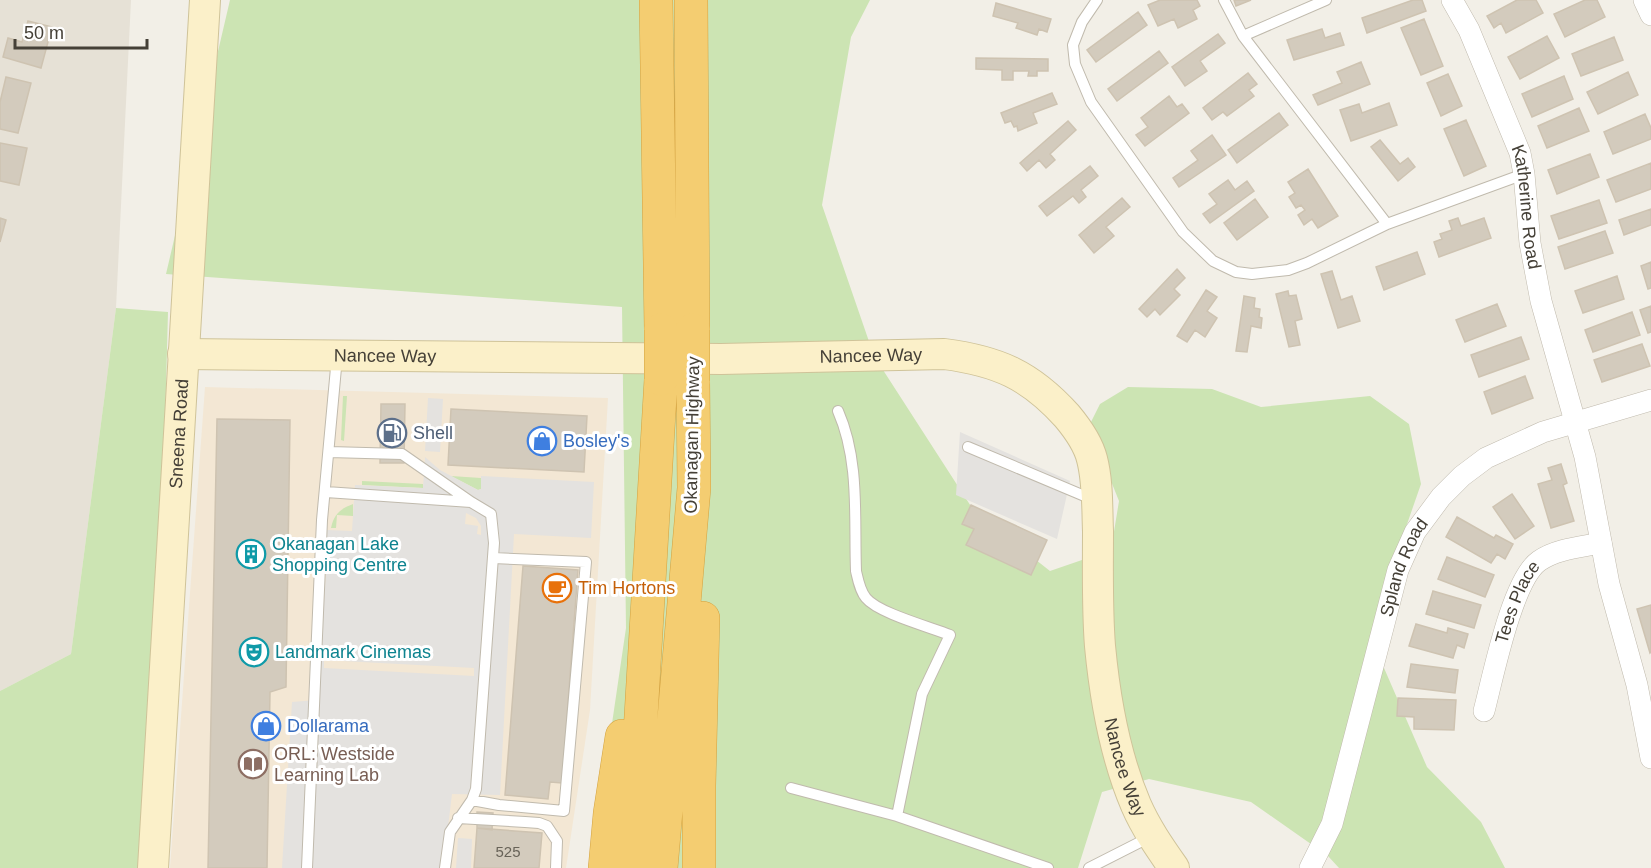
<svg xmlns="http://www.w3.org/2000/svg" width="1651" height="868" font-family="Arial,sans-serif">
<style>
.residential{fill:#e6e1d6}
.commercial{fill:#f3e7d4}
.green{fill:#cce4b3}
.parking{fill:#e4e2df;fill-rule:evenodd}
.building{fill:#d3cbbd;stroke:#cec3b1;stroke-width:1.5}
.lines{fill:none;stroke-linecap:round;stroke-linejoin:round}
.lane-casing{stroke:#c0baad;stroke-width:12}
.street-casing{stroke:#c0baad;stroke-width:22}
.secondary-casing{stroke:#cfc399;stroke-width:32}
.highway-casing{stroke:#d3a241;stroke-width:34}
.lane{stroke:#fff;stroke-width:10}
.street{stroke:#fff;stroke-width:21}
.secondary{stroke:#fbf0c9;stroke-width:30}
.highway{stroke:#f4cd71;stroke-width:33}
.highway-bridge-casing{stroke:#d3a241;stroke-width:34;stroke-linecap:butt}
.highway-bridge{stroke:#f4cd71;stroke-width:33}
.labels{text-anchor:middle;dominant-baseline:central;stroke-width:6;stroke-linejoin:round;paint-order:stroke}
.number-label{font-size:15px;fill:#686358}
.street-label{font-size:18px;fill:#454037;stroke:#fff}
.service-label{font-size:18px;fill:#4e5e75;stroke:#fff;text-anchor:start}
.shop-label{font-size:18px;fill:#366cbe;stroke:#fff;text-anchor:start}
.culture-label{font-size:18px;fill:#0d838f;stroke:#fff;text-anchor:start}
.food-label{font-size:18px;fill:#c56008;stroke:#fff;text-anchor:start}
.education-label{font-size:18px;fill:#785e54;stroke:#fff;text-anchor:start}
</style>
<rect width="100%" height="100%" fill="#f2efe7"/>
<!-- residential -->
<path class="residential" d="M0,0H131L116,308L71,654L0,691Z"/>
<!-- commercial -->
<path class="commercial" d="M205,387L608,398L590,710L566,868H170Z"/>
<!-- green -->
<path class="green" d="M230,0H870L851,37L822,205L874,356L974,511L1050,571L1111,550L1119,501L1089,426L1100,404L1128,387L1212,389L1261,407L1370,396L1409,424L1421,484L1383,593L1384,668L1427,767L1481,822L1505,868H1339L1328,856L1251,802L1149,779L1102,792L1078,868H588L603,785L626,628L622,307L166,274Z
M116,308L168,312L153,868H0V691L71,654Z
M343,396H347L344,441L341,440Z
M451,476L481,478V489L478,490Z
M362,481L423,484V488L362,485Z
M353,504V516L337,515L336,528H331C334,514 340,509 353,504Z"/>
<!-- parking -->
<path class="parking" d="M428,398L443,399L440,452L425,451Z
M960,432L1070,481L1057,539L956,495Z
M425,457L440,470L478,490L481,489V476L594,482L591,538L514,534L500,795L452,794L443,868H282L292,702L317,700L326,573L327,530L352,531L355,485L423,488ZM466,513L476,518L481,526V535L477,534L478,526L465,524ZM324,660L474,668V676L324,668Z
M458,838L472,839L471,868H456Z"/>
<!-- building -->
<path class="building" d="M1160,0H1197L1200,6L1193,10L1197,19L1178,28L1174,19L1158,26L1148,5Z
M1234,0H1251L1236,6Z
M1413,0H1422L1426,11L1367,33L1362,18Z
M1517,0H1536L1543,13L1506,33L1501,23L1494,28L1487,16Z
M1585,0H1597L1605,17L1565,37L1554,14Z
M996,3L1051,19L1047,32L1039,29L1037,35L1016,28L1018,23L993,16Z
M1138,12L1147,25L1096,62L1087,50Z
M1424,19L1443,66L1421,75L1401,28Z
M28,21L52,27L41,68L3,57L8,38L22,42Z
M1322,29L1325,38L1340,33L1344,45L1294,60L1287,40Z
M1218,34L1225,43L1200,61L1207,71L1185,86L1172,67Z
M1547,36L1559,58L1520,79L1508,57Z
M1614,37L1623,60L1581,76L1572,54Z
M1159,51L1168,63L1117,101L1108,89Z
M976,58L1048,59V71H1037V76H1028L1029,71H1013V80H1002V70L976,69Z
M1361,62L1370,84L1318,105L1313,95L1342,83L1337,72Z
M1628,72L1638,95L1598,114L1587,92Z
M1248,73L1257,84L1249,90L1254,96L1227,116L1223,112L1212,120L1203,108Z
M1448,74L1462,106L1441,116L1427,83Z
M1564,76L1573,99L1532,117L1522,94Z
M6,77L31,83L18,133L0,129V102Z
M1052,93L1057,104L1033,113L1037,123L1018,131L1017,126L1014,127L1011,121L1005,123L1001,113Z
M1169,96L1177,107L1182,104L1189,113L1145,146L1136,135L1148,127L1141,118Z
M1389,103L1397,125L1351,141L1340,110L1359,104L1362,113Z
M1579,108L1589,131L1547,148L1538,126Z
M1279,113L1288,125L1237,163L1228,150Z
M1645,114L1651,128V139L1613,154L1604,132Z
M1466,120L1486,166L1464,176L1444,129Z
M1068,121L1076,130L1050,154L1055,160L1046,168L1039,160L1027,171L1020,163Z
M1212,135L1226,155L1179,187L1173,178L1198,160L1191,151Z
M1380,140L1400,164L1408,158L1415,167L1398,181L1371,147Z
M0,143L27,148L19,185L0,181Z
M1590,154L1599,177L1557,194L1548,170Z
M1651,163V189L1616,202L1607,180Z
M1090,166L1098,176L1081,190L1086,197L1079,203L1073,196L1047,216L1039,206Z
M1308,169L1338,216L1318,228L1312,219L1304,225L1298,215L1305,210L1301,205L1296,208L1289,197L1295,193L1288,182Z
M1228,180L1235,190L1247,181L1254,191L1210,223L1203,214L1217,204L1209,194Z
M1122,198L1130,207L1106,227L1114,236L1094,253L1079,235Z
M1255,199L1268,217L1237,240L1224,223Z
M1599,200L1607,223L1559,239L1551,216Z
M1651,209V225L1624,235L1619,220Z
M0,218L6,220L0,242Z
M1458,218L1461,226L1484,218L1491,238L1439,257L1434,242L1442,239L1440,234L1452,230L1449,221Z
M1605,231L1613,253L1565,269L1558,247Z
M1417,252L1425,274L1384,290L1376,267Z
M1651,262V288L1648,289L1641,266Z
M1177,269L1185,278L1174,289L1180,295L1160,315L1155,309L1147,317L1139,309Z
M1332,271L1341,300L1352,296L1360,321L1338,328L1321,274Z
M1617,276L1624,299L1583,313L1575,291Z
M1206,290L1217,297L1207,311L1217,318L1205,337L1195,330L1187,342L1177,336Z
M1288,291L1289,296L1296,295L1302,319L1295,321L1300,345L1289,347L1276,294Z
M1244,296L1255,298L1254,308L1260,309L1259,317L1262,318L1261,328L1251,326L1247,352L1236,351Z
M1497,304L1506,326L1465,342L1456,320Z
M1651,306V332L1648,333L1640,310Z
M1632,312L1640,335L1593,352L1585,330Z
M1521,337L1529,359L1479,377L1471,355Z
M1642,344L1650,366L1602,382L1594,360Z
M1525,376L1533,398L1492,414L1484,392Z
M381,404H405L404,463H380Z
M451,409L587,416L584,472L448,465Z
M217,419L290,420L286,687L270,692L267,868H208Z
M1561,464L1567,483L1563,485L1574,521L1551,528L1538,484L1552,480L1548,468Z
M1512,494L1534,526L1515,539L1493,507Z
M971,505L1047,540L1031,575L966,545L974,529L962,524Z
M1457,517L1494,538L1496,535L1513,544L1505,559L1497,554L1491,563L1446,537Z
M1447,557L1494,575L1485,597L1438,579Z
M523,566L578,570L562,783L550,782L548,799L505,795Z
M1433,591L1481,605L1474,628L1426,614Z
M1651,605V652L1650,653L1637,609Z
M1416,624L1447,633L1448,628L1468,634L1464,648L1457,645L1453,658L1409,646Z
M1411,664L1458,670L1455,693L1407,687Z
M1398,698L1456,700L1454,730L1414,729V717L1397,716Z
M477,812L493,813L492,830L477,828Z
M477,828L542,833L539,868H474Z"/>
<g class="lines">
<!-- lane casing -->
<g class="lane-casing">
<path id="lane" d="M1097,0L1082,22L1073,45L1075,64L1091,102L1183,232L1213,261L1236,272L1252,274L1288,270L1307,263L1387,224L1524,174
M1224,0L1243,36L1387,224
M1243,36L1326,0
M838,411C860,461 854,518 856,571C858,580 860,591 866,598C878,613 930,627 950,635L922,694L897,816
M968,447L1094,500
M329,452L402,454L471,502
M326,492L471,502L491,514L494,543L476,789L472,800L450,832L445,868
M791,788L897,816L1048,868
M472,800L499,805L564,811L586,562L493,558
M458,818L525,822L539,823L547,826L557,841L556,868
M307,868L322,520L337,357
M1089,868L1152,836"/>
</g>
<!-- street casing -->
<g class="street-casing">
<g id="street">
<path id="s1" d="M1452,0L1469,30L1520,153L1524,174L1530,243L1541,301L1585,457L1609,584L1637,685L1651,758"/>
<path d="M1644,0L1651,15"/>
<path id="s2" d="M1484,711C1493,677 1512,580 1539,561C1556,549 1581,547 1601,543"/>
<path id="s3" d="M1310,868L1332,824L1398,570L1415,532L1441,497L1462,476L1486,458L1543,432L1651,400"/>
</g>
</g>
<!-- secondary casing -->
<g class="secondary-casing">
<g id="secondary">
<path id="s4" d="M183,354L721,359L944,354C998,361 1030,375 1067,416C1077,428 1088,443 1092,459C1098,482 1097,507 1098,531C1098,569 1097,608 1100,646C1105,699 1115,756 1136,805C1146,828 1160,848 1174,868"/>
<path id="s5" d="M153,868L205,0"/>
</g>
</g>
<!-- highway casing -->
<g class="highway-casing">
<path id="highway" d="M656,0L661,330
M691,0L693,330
M605,868L610,813L622,736
M632,868L661,379
M661,868L694,488L693,381
M699,868V786L703,618"/>
</g>
<!-- lane -->
<use href="#lane" class="lane"/>
<!-- street -->
<use href="#street" class="street"/>
<!-- secondary -->
<use href="#secondary" class="secondary"/>
<!-- highway -->
<use href="#highway" class="highway"/>
<!-- highway-bridge casing -->
<g class="highway-bridge-casing">
<path id="highway-bridge" d="M693,330V381
M661,379V330"/>
</g>
<!-- highway-bridge -->
<use href="#highway-bridge" class="highway-bridge"/>
</g>
<!-- icons -->
<defs>
<g id="fuel-ring" transform="scale(1.5)"><circle r="9.5" fill="#fff" stroke="#5c6f8a" stroke-width="1.5"/><path d="M-5.5-6h7V0h2V4h1.3V-2.5L3-4.5l.8-.8L6-3V5H2.5V1h-1V6h-7ZM-4.2-4.7v3.2H.2V-4.7Z" fill="#5c6f8a"/></g>
<g id="shop-ring" transform="scale(1.5)"><circle r="9.5" fill="#fff" stroke="#3f7fe0" stroke-width="1.5"/><path d="M-5-2.5h2.3a2.7 3.5 0 0 1 5.4 0H5L5.5 6h-11ZM-1.5-2.5h3a1.5 2.3 0 0 0-3 0Z" fill="#3f7fe0"/></g>
<g id="building-ring" transform="scale(1.5)"><circle r="9.5" fill="#fff" stroke="#0f9aa8" stroke-width="1.5"/><path d="M-4-6H4V6H1V3H-1V6H-4ZM-2.5-4.3h1.7v1.8h-1.7ZM.8-4.3h1.7v1.8H.8ZM-2.5-1h1.7V.8h-1.7ZM.8-1h1.7V.8H.8Z" fill="#0f9aa8"/></g>
<g id="cafe-ring" transform="scale(1.5)"><circle r="9.5" fill="#fff" stroke="#e8710a" stroke-width="1.5"/><path d="M-5.5-4.5H6V0H3Q3 3.5 0 3.5H-2.5Q-5.5 3.5-5.5 0ZM3-3.2v2h1.7v-2ZM-6 4.5H4V6H-6Z" fill="#e8710a"/></g>
<g id="theatre-ring" transform="scale(1.5)"><circle r="9.5" fill="#fff" stroke="#0f9aa8" stroke-width="1.5"/><path d="M-5-5.5Q0-4 5-5.5V0Q5 5 0 6Q-5 5-5 0ZM-3.3-2.5H-1v1.5H-3.3ZM1-2.5H3.3v1.5H1ZM-2.8 1Q0 5.5 2.8 1Z" fill="#0f9aa8"/></g>
<g id="library-ring" transform="scale(1.5)"><circle r="9.5" fill="#fff" stroke="#8d6e63" stroke-width="1.5"/><path d="M-6-4Q-3-5.5-.7-3.5V5Q-3 3-6 4ZM6-4Q3-5.5 .7-3.5V5Q3 3 6 4Z" fill="#8d6e63"/></g>
</defs>
<g fill-rule="evenodd">
<use href="#fuel-ring" x="392" y="433"/>
<use href="#shop-ring" x="542" y="441"/>
<use href="#building-ring" x="251" y="554"/>
<use href="#cafe-ring" x="557" y="588"/>
<use href="#theatre-ring" x="254" y="652"/>
<use href="#shop-ring" x="266" y="726"/>
<use href="#library-ring" x="253" y="764"/>
</g>
<g class="labels">
<!-- number labels -->
<g class="number-label">
<text x="508" y="851">525</text>
</g>
<!-- street labels -->
<g class="street-label">
<text stroke="none"><textPath href="#s1" startOffset="222">Katherine Road</textPath></text>
<text stroke="none"><textPath href="#s4" startOffset="202">Nancee Way</textPath></text>
<text stroke="none"><textPath href="#s4" startOffset="688">Nancee Way</textPath></text>
<text stroke="none"><textPath href="#s5" startOffset="435">Sneena Road</textPath></text>
<text transform="translate(692 435) rotate(-89)">Okanagan Highway</text>
<text stroke="none"><textPath href="#s3" startOffset="316">Spland Road</textPath></text>
<text stroke="none"><textPath href="#s2" startOffset="114">Tees Place</textPath></text>
<text stroke="none"><textPath href="#s4" startOffset="1264">Nancee Way</textPath></text>
</g>
<!-- service labels -->
<g class="service-label">
<text x="413" y="433">Shell</text>
</g>
<!-- shop labels -->
<g class="shop-label">
<text x="563" y="441">Bosley's</text>
<text x="287" y="726">Dollarama</text>
</g>
<!-- culture labels -->
<g class="culture-label">
<text x="272" y="544">Okanagan Lake<tspan x="272" dy="21">Shopping Centre</tspan></text>
<text x="275" y="652">Landmark Cinemas</text>
</g>
<!-- food labels -->
<g class="food-label">
<text x="578" y="588">Tim Hortons</text>
</g>
<!-- education labels -->
<g class="education-label">
<text x="274" y="754">ORL: Westside<tspan x="274" dy="21">Learning Lab</tspan></text>
</g>
</g>
<!-- scale -->
<path d="M15 39v9h132v-9" fill="none" stroke="#454037" stroke-width="3"/>
<text x="24" y="39" font-size="18" fill="#454037" stroke="#ffffff" stroke-width="4.5" paint-order="stroke">50 m</text>
</svg>
